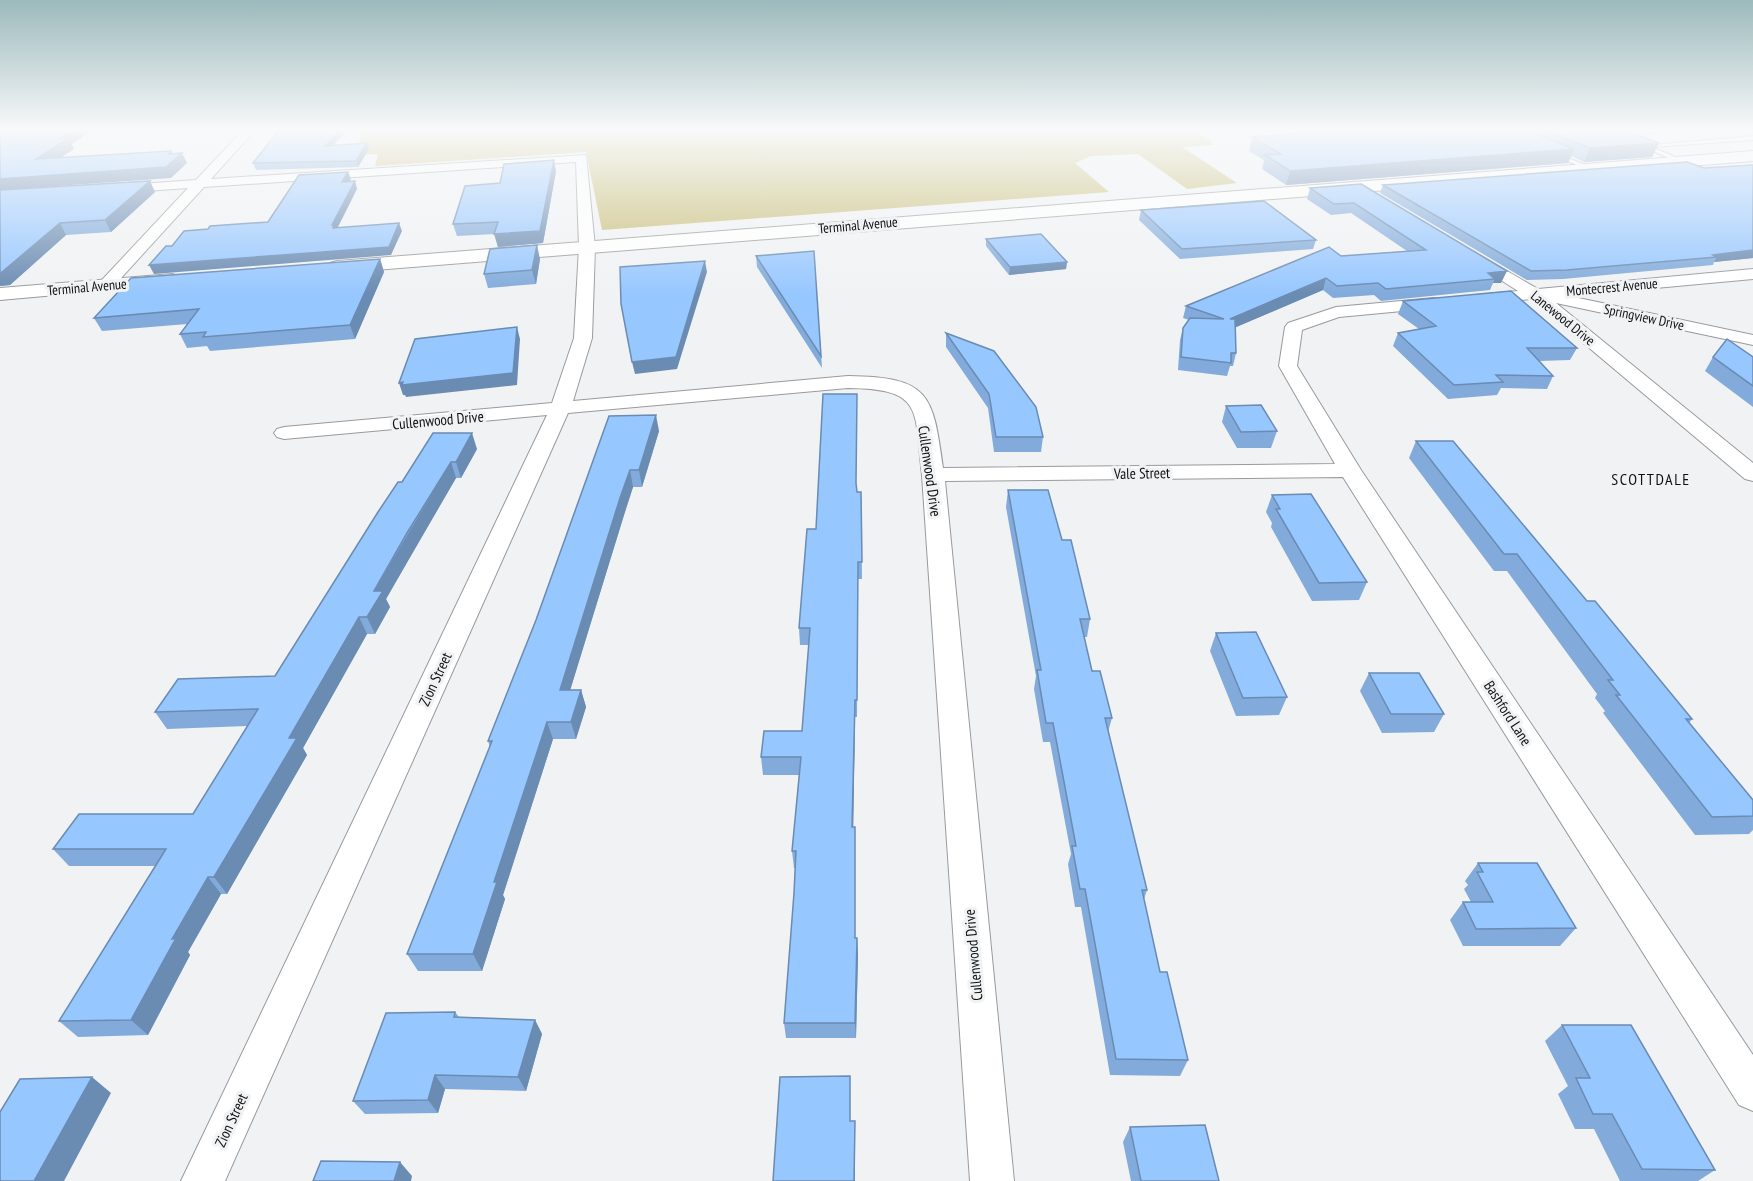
<svg xmlns="http://www.w3.org/2000/svg" width="1753" height="1181" font-family="'PT Sans Narrow',sans-serif">
<style>
.forest{fill:#c6bc73}
.lines{fill:none;stroke-linecap:round;stroke-linejoin:round}
.service-casing{stroke:#989a9d;stroke-width:2}
.minor-casing{stroke:#989a9d;stroke-width:2}
.tertiary-casing{stroke:#989a9d;stroke-width:2}
.service{fill:#fff;fill-rule:evenodd}
.minor{fill:#fff;fill-rule:evenodd}
.tertiary{fill:#fff;fill-rule:evenodd}
.wall{fill:#82abdb}
.shaded-wall{fill:#6a8bb2}
.building{fill:#97c7ff;stroke:#6a8bb2;stroke-width:1.5}
.labels{text-anchor:middle;dominant-baseline:central;stroke-width:6;stroke-linejoin:round;paint-order:stroke}
.far-street-label{font-size:14px;fill:#0f1011;stroke:#f0f2f4}
.street-label{font-size:15px;fill:#0f1011;stroke:#f0f2f4}
.neighbourhood-label{font-size:16px;letter-spacing:1.5px;fill:#0f1011;stroke:#f0f2f4}
</style>
<rect width="100%" height="100%" fill="#f0f2f4"/>
<!-- forest -->
<path class="forest" d="M361,129H1227L1197,133L1209,139L1213,145L1182,147L1237,183L1187,189L1138,154L1091,156L1075,163L1109,192L602,230L586,152L375,166L378,154L353,155L359,146Z"/>
<g class="lines">
<!-- service casing -->
<g class="service-casing">
<path id="service" d="M1663,129H1690L1613,136L1610,134Z
M1753,136V140L1652,147L1684,161L1682,164L1642,146Z
M1550,152H1554L1592,168L1587,169L1550,154Z"/>
</g>
<!-- minor casing -->
<g class="minor-casing">
<path id="minor" d="M244,129H256L211,179L586,155L595,247L592,338L573,401L848,376C930,377 933,394 943,468L1335,464L1279,366L1285,327L1288,323L1336,307L1434,298L1440,299L1442,303L1434,308L1339,317L1302,330L1297,366L1361,470L1753,1055V1111L1739,1105L1343,477L945,481L1014,1181H970L922,475C914,410 925,389 848,388L568,413L225,1181H181L547,415L284,439L277,437L274,433L277,429L284,427L552,403L574,338L579,247L576,162L204,187L112,288H100L98,285L100,282L188,188L117,193L110,189L112,186L196,180Z
M1474,252L1538,289L1753,269V279L1569,296L1753,335V345L1556,303L1753,463V481L1745,479L1531,299L1482,304L1476,303L1474,299L1476,295L1518,291L1469,260L1466,257Z"/>
</g>
<!-- tertiary casing -->
<g class="tertiary-casing">
<path id="tertiary" d="M1753,151V161L337,273L330,271L327,267L330,263L337,261Z
M172,274L179,276L182,280L179,284L0,300V288Z"/>
</g>
<!-- service -->
<use href="#service" class="service"/>
<!-- minor -->
<use href="#minor" class="minor"/>
<!-- tertiary -->
<use href="#tertiary" class="tertiary"/>
</g>
<!-- wall -->
<path class="wall" d="M1335,129H1622L1659,143L1652,157L1584,162L1571,156L1568,163L1286,185L1262,169L1264,160L1249,151L1252,137L1336,129Z
M344,134L333,145L369,149L358,167L256,170L253,163Z
M1753,165V258L1714,262L1713,265L1563,279L1527,280L1380,193L1383,185L1704,168Z
M556,171L543,243L498,247L495,234L457,236L453,224L500,183Z
M1361,184L1501,283H1493L1490,290L1381,301L1374,295L1333,298L1323,290L1236,327V353L1233,366H1230L1227,376L1178,370L1180,340L1183,328L1189,320L1183,318L1186,306L1341,256L1407,251L1351,213L1331,215L1307,199L1310,188Z
M0,190L155,192L111,232L66,235L10,285L0,286Z
M1141,210L1316,240L1313,249L1180,259L1139,220Z
M986,239L1067,262L1066,269L1009,275L986,246Z
M814,251L822,368L757,267L756,256Z
M380,259L384,272L355,339L210,351L207,346L187,348L180,334L187,324L102,331L94,318Z
M540,259L536,284L488,288L484,274Z
M1403,301L1577,348L1570,360L1539,361L1553,376L1547,389L1501,388L1497,395L1448,399L1393,346L1398,333L1419,329L1398,314Z
M946,333L1043,437L1041,452H994L988,408L946,347Z
M1713,357H1753V407L1705,371Z
M1226,406L1277,431L1271,448H1237L1222,422Z
M609,416L659,431L642,487H633L624,515L570,690H581L586,707L576,739H553L503,895L505,899L482,971H418L407,954L490,747L488,741L536,620Z
M1416,441L1587,601L1692,719L1689,723L1753,816V830L1749,834L1695,835L1603,713L1605,711L1595,698L1597,694L1507,571H1494L1409,458Z
M477,449L461,478H456L414,550L386,599L390,607L375,634H367L303,748L307,755L227,894H221L188,952L190,955L148,1035L78,1037L59,1021L155,866H69L53,849L193,814L247,726L167,729L155,712L275,676L402,482Z
M856,489L857,492H861L862,579H858L857,717H855L853,827L855,938H857L858,955L856,1038H786L784,1023L794,893L795,868H794L792,851L799,775H763L761,757L802,731L809,645H800L799,628L816,529Z
M1008,490L1062,540L1090,619L1087,637H1084L1092,671L1112,718L1108,732L1147,890L1144,899L1160,972L1188,1060L1180,1076L1110,1075L1081,907H1075L1068,864L1071,854L1050,742H1043L1034,689L1036,676L1006,507Z
M1272,495L1367,582L1359,600L1312,601L1271,527L1272,523L1266,512Z
M1216,633L1287,697L1279,715L1236,716L1210,651Z
M1369,673L1444,714L1434,732L1382,733L1360,691Z
M1478,863L1576,928L1560,946H1463L1450,920L1463,902H1471L1464,889L1468,885L1465,881Z
M455,1012L459,1017L535,1020L542,1034L526,1091L445,1089L438,1113L365,1114L353,1101Z
M1562,1025L1715,1170L1698,1181H1620L1594,1129H1575L1558,1094L1568,1086L1545,1041Z
M1130,1127L1219,1181H1131L1123,1142Z"/>
<!-- shaded-wall -->
<path class="shaded-wall" d="M74,129H94L72,144L74,149L42,170L36,159L59,139Z
M341,129L344,134L327,152L325,146Z
M367,143L369,149L358,167L356,161Z
M1659,143L1652,157L1584,162L1590,148Z
M1574,149L1568,163L1286,185L1290,171Z
M171,151L175,159L182,153L187,163L171,178L0,190V179L169,154Z
M554,160L556,171L543,243L498,247L494,234Z
M348,172L351,179L345,190L342,182Z
M150,181L155,192L111,232L105,220Z
M355,181L357,189L336,231L332,225Z
M60,223L66,235L10,285L0,286V273Z
M399,223L402,231L391,255L154,274L149,265Z
M537,245L540,259L536,284L532,270Z
M1753,250V258L1714,262L1717,257L1713,255Z
M380,259L384,272L355,339L350,325Z
M705,261L707,272L677,369L635,374L632,362Z
M1067,262L1066,269L1009,275L1010,267Z
M1507,271L1501,283H1493L1495,279L1488,273Z
M1326,278L1323,290L1227,331L1230,319Z
M517,327L520,339L517,385L406,397L405,395H403L399,383Z
M656,415L659,431L642,487L639,470Z
M472,433L477,449L461,478L456,462Z
M451,462L456,478L386,599L390,607L375,634L367,617L374,591Z
M630,470L633,487L624,515L565,707L560,690L620,498Z
M359,617L367,634L303,748L307,755L227,894L214,877L289,738Z
M581,690L586,707L576,739L571,722Z
M855,700V717L853,845L852,827Z
M547,722L553,739L503,895L505,899L482,971L473,954L494,882Z
M208,877L221,894L188,952L190,955L148,1035L131,1020L172,939Z
M857,938L858,955L856,1038L855,1023Z
M535,1020L542,1034L526,1091L518,1077Z
M435,1075L445,1089L438,1113L428,1100Z
M92,1077L111,1093L64,1181H34Z
M855,1121V1181H854Z
M400,1162L412,1176L411,1181H394Z"/>
<!-- building -->
<path class="building" d="M0,129H74L59,139L69,138L36,159L171,151L169,154L182,153L166,167L0,179Z
M280,129H341L325,146L367,143L356,161L253,163Z
M1342,129H1523L1574,149L1290,171L1265,155L1281,154L1252,137Z
M1543,129H1622L1659,143L1590,148Z
M554,160L540,231L494,234L498,222L453,224L465,186L500,183L504,164Z
M1687,162L1704,168L1753,165V250L1713,255L1717,257L1567,270L1531,271L1383,185Z
M348,172L342,182L355,181L332,225H334L333,228L399,223L389,247L149,265L166,246H172L184,231L208,229L210,226L268,222L299,175Z
M150,181L105,220L60,223L2,272L0,273V190Z
M1361,184L1507,271L1488,273L1495,279L1386,289L1378,283L1337,286L1326,278L1230,319H1235L1236,353H1231V363L1181,357L1183,328L1190,318L1224,319L1186,306L1329,247L1341,256L1426,250L1354,203L1334,204L1310,188Z
M1264,201L1316,240L1182,249L1141,210Z
M1041,234L1067,262L1010,267L986,239Z
M537,245L532,270L484,274L490,249Z
M814,251L821,356L756,256Z
M380,259L350,325L203,337L206,332L180,334L199,309L94,318L131,278Z
M705,261L676,357L632,362L621,304L620,267Z
M1511,291L1577,348H1527L1553,376L1496,375L1503,382L1454,385L1398,333L1436,326L1403,301Z
M517,327L513,373L402,385L403,382L399,383L415,339Z
M946,333L994,351L1036,407L1043,437H996L989,394Z
M1727,339L1753,357V386L1713,357Z
M823,394H857L856,483L857,492H861L862,562H858L857,700H855L852,827H855V938H857L855,1023H784L794,893L796,851H792L801,757H761L764,731H802L810,628H799L807,529H816Z
M1261,405L1277,431L1241,432L1226,406Z
M656,415L639,470H630L620,498L560,690H581L571,722H547L494,882H497L473,954H407L492,741H488L536,620L609,416Z
M433,433H472L456,462H451L407,533L374,591H383L367,617H359L289,738H297L214,877H208L172,939L176,938L131,1020L59,1021L166,849H53L79,814H193L258,709L155,712L178,679L275,676L378,512L398,482H402Z
M1416,441H1453L1587,601H1595L1692,719H1686L1753,800V816L1712,817L1616,695H1620L1608,680H1613L1517,554H1504Z
M1008,490H1048L1062,540H1071L1090,619H1080L1092,671H1100L1112,718H1105L1147,890H1142L1160,972H1167L1188,1060L1116,1059L1085,889H1080L1072,846H1076L1053,723H1046L1037,670H1041Z
M1311,494L1367,582L1319,583L1276,509H1280L1272,495Z
M1256,632L1287,697L1243,698L1216,633Z
M1369,673H1419L1444,714H1391Z
M1478,863H1537L1576,928L1476,929L1463,902H1493L1477,872H1483Z
M455,1012L454,1017L535,1020L518,1077L435,1075L428,1100L353,1101L386,1013Z
M1562,1025H1631L1715,1170L1642,1169L1612,1114H1593L1576,1078H1590Z
M850,1076V1121H855L854,1181H773L780,1077Z
M92,1077L34,1181H0V1112L20,1079Z
M1205,1125L1219,1181H1141L1130,1127Z
M321,1161L400,1162L394,1181H313Z"/>
<!-- sky -->
<linearGradient id="sky" x2="0" y2="1"><stop stop-color="#9cb9bb"/><stop offset="0.44" stop-color="#f8f9fa"/><stop offset="1" stop-color="#f8f9fa" stop-opacity="0"/></linearGradient>
<rect width="1753" height="294" fill="url(#sky)"/>
<g class="labels">
<!-- far-street labels -->
<g class="far-street-label">
<text transform="translate(858 225) rotate(-5)">Terminal Avenue</text>
<text transform="translate(87 287) rotate(-5)">Terminal Avenue</text>
<text transform="translate(1612 287) rotate(-5)">Montecrest Avenue</text>
<text transform="translate(1644 317) rotate(12)">Springview Drive</text>
<text transform="translate(1563 318) rotate(39)">Lanewood Drive</text>
</g>
<!-- street labels -->
<g class="street-label">
<text transform="translate(438 420) rotate(-5)">Cullenwood Drive</text>
<text transform="translate(930 471) rotate(82)">Cullenwood Drive</text>
<text transform="translate(1142 473) rotate(-1)">Vale Street</text>
<text transform="translate(435 679) rotate(-65)">Zion Street</text>
<text transform="translate(1508 713) rotate(57)">Bashford Lane</text>
<text transform="translate(973 955) rotate(-95)">Cullenwood Drive</text>
<text transform="translate(231 1120) rotate(-65)">Zion Street</text>
</g>
<!-- neighbourhood labels -->
<g class="neighbourhood-label">
<text x="1651" y="479">SCOTTDALE</text>
</g>
</g>
</svg>
